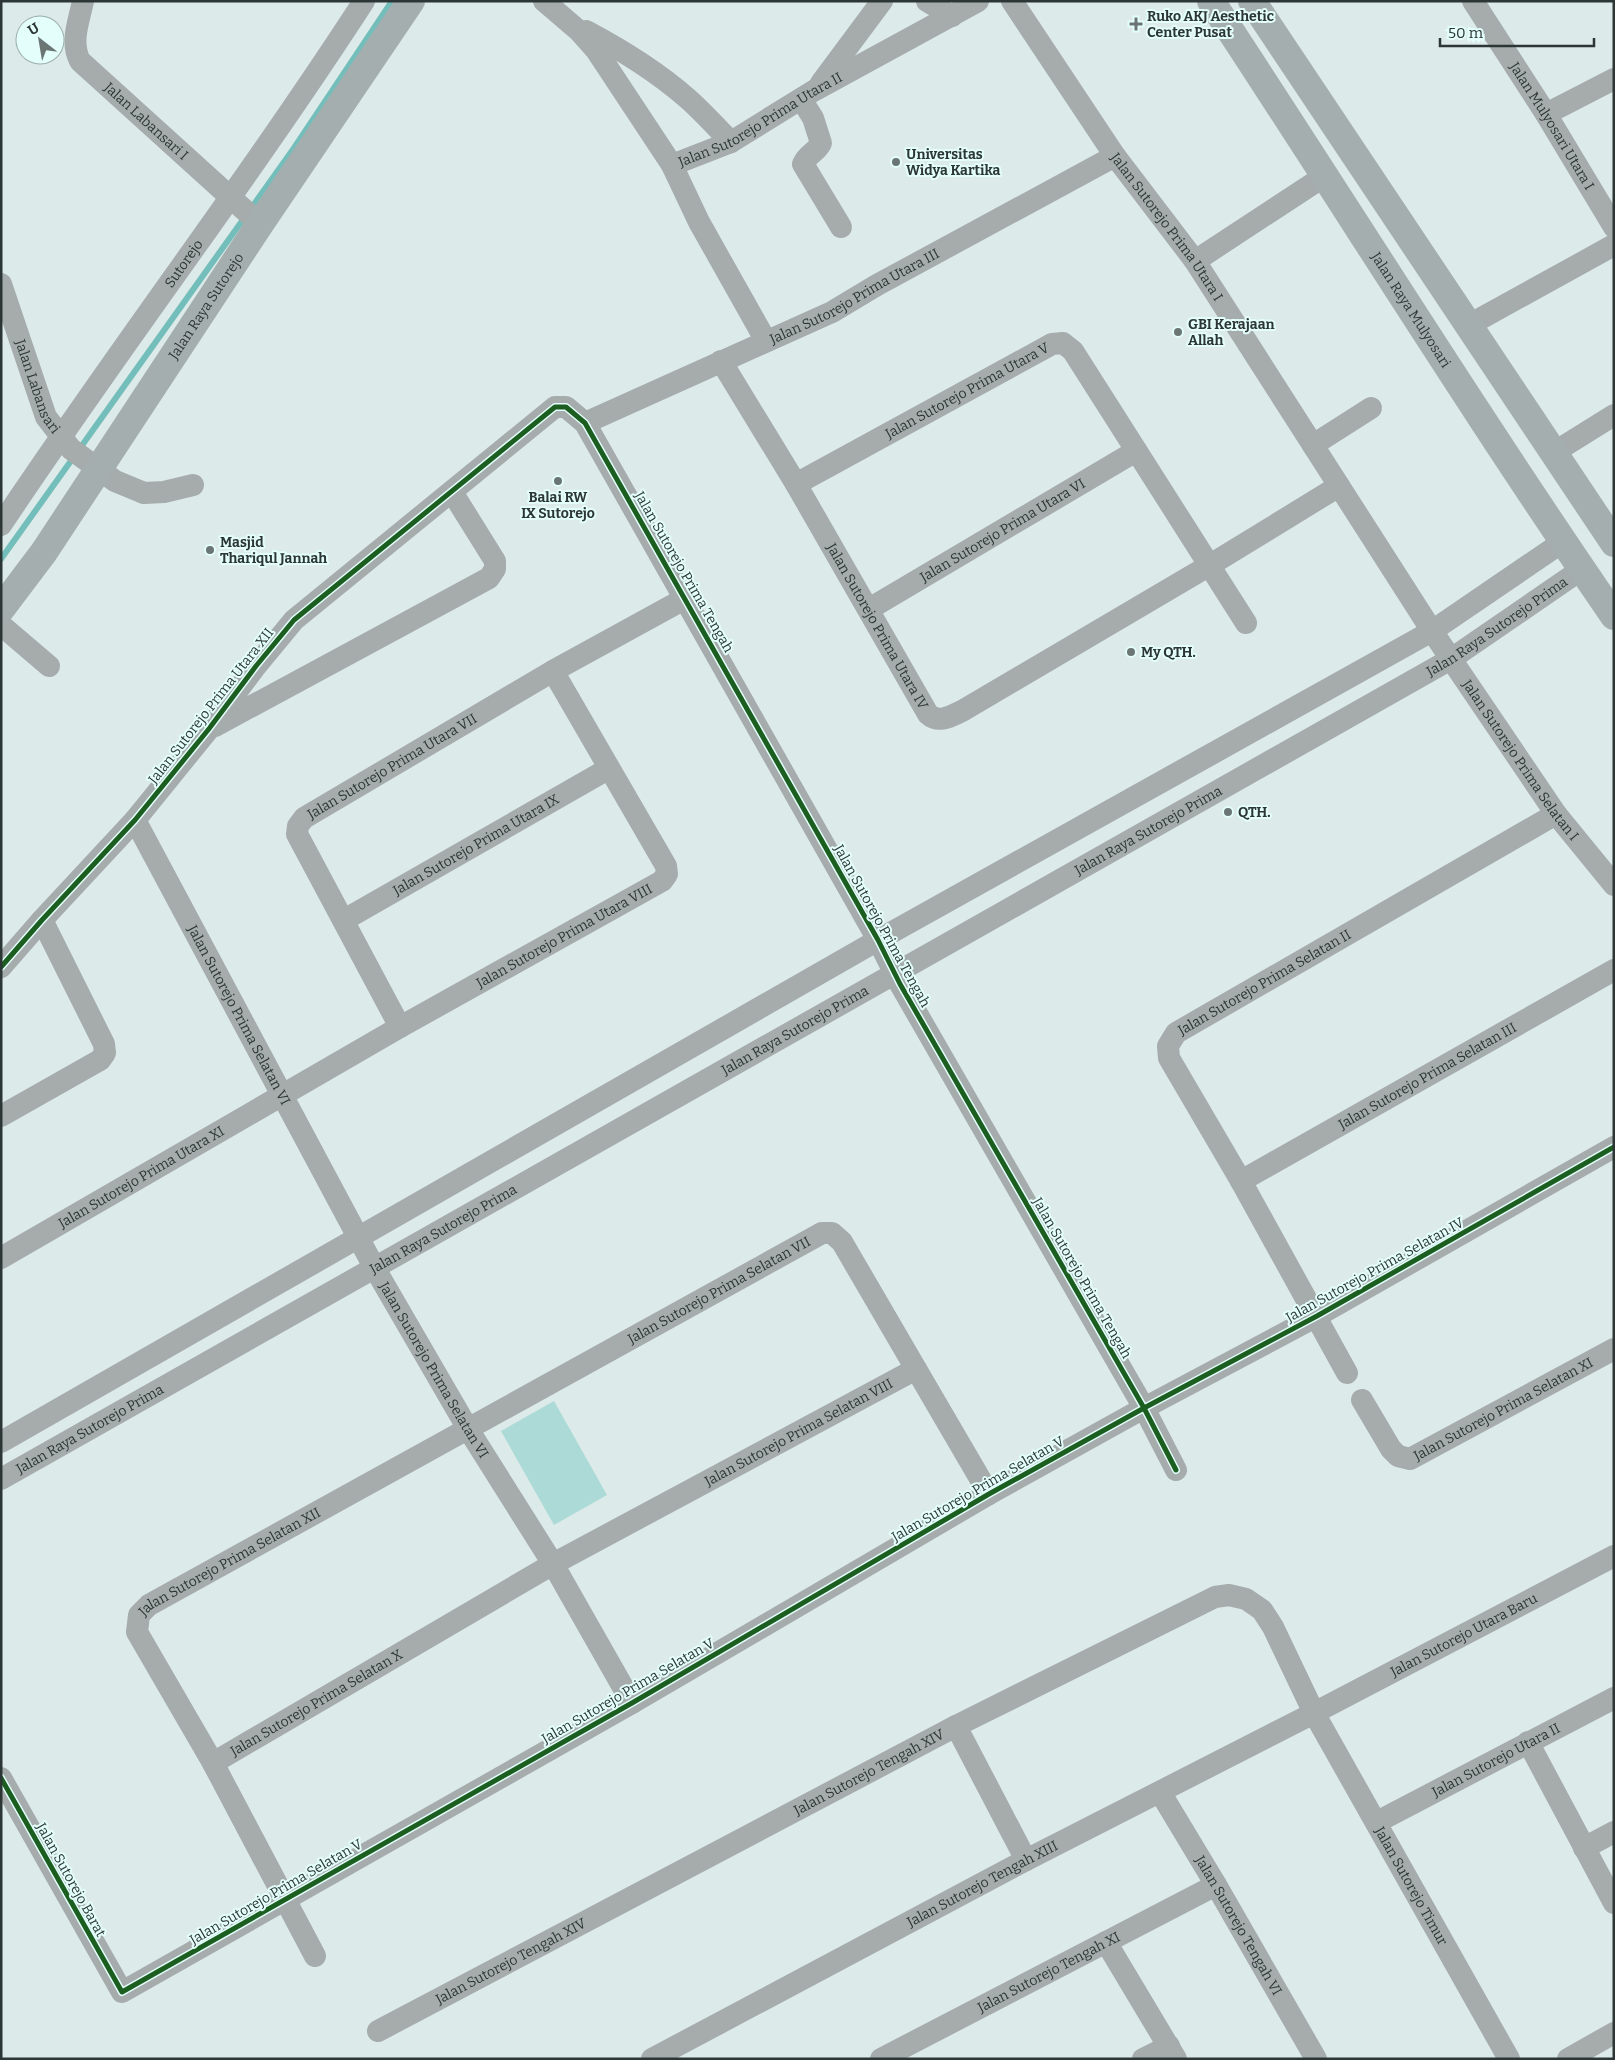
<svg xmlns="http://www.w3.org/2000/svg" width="1615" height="2060" font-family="Bitter,serif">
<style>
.green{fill:#acdbd7}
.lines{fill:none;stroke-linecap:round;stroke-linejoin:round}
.stream{stroke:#73beba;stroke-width:6}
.minor{stroke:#a5acab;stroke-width:22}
.major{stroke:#a5aeae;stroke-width:28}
.cycleway-casing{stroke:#e3fefb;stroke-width:8}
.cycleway{stroke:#1b5e20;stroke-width:5}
.poi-dot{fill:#6a7574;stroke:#e3fefb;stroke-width:2}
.labels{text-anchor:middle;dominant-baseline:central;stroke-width:4;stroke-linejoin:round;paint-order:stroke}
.poi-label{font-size:14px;font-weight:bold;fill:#2c3635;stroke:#e3fefb;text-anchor:start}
.street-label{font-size:14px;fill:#2c3635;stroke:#e3fefb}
</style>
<rect width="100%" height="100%" fill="#dceae9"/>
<!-- green -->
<path class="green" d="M554,1401L607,1495L554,1525L501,1431Z"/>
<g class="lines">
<!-- stream -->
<path class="stream" d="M1,559L294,148L392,1"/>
<!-- minor -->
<g class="minor">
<path id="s1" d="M83,1C79,21 70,42 80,61L260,224"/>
<path id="s2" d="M544,1L579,31L596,50L672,165L731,142L815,90L978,1"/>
<path d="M927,1L952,16"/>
<path id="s3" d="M1012,1L1115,156L1195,261L1432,631L1556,814L1614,885"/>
<path id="s4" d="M1473,1L1546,114L1614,227"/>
<path d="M586,31C622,50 656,71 687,98C702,111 716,127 731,142"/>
<path d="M821,83L882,1"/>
<path d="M801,99L813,118L821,143C816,153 808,153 803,164L841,227"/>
<path d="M1546,114L1614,79"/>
<path d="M672,165L699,222L766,341"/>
<path d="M1195,261L1326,175"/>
<path id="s5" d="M1,284L46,417L71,449L115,481L144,493L164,492L193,485"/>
<path d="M1469,325L1614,245"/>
<path id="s6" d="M721,361L796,484L928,714C939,724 951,716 962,711L1210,565L1339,486"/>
<path id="s7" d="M585,423L832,312L877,285L1115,156"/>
<path d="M1313,445L1371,408"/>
<path d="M1553,453L1614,415"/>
<path id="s8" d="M796,484L1052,344L1063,343L1073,351L1246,623"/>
<path id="s9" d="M1,525C119,348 248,180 364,1"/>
<path id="s10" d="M869,609L1136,451"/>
<path d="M1,625L49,666"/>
<path d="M215,726L489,578L495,569V561L452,492"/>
<path id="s11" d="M135,820L374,1267L468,1429L553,1564L632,1703"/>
<path id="s12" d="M344,920L608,769"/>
<path d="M1,967L42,920L135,820L208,730L256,666L294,620L555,407H566L585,423L878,940L900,984L1144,1408L1176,1470"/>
<path id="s13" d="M400,1027L297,834L298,826L304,818L553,671L686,598"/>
<path d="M1,1116L100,1060L105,1053L104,1044L42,920"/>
<path id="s14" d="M1241,1181L1614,970"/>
<path id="s15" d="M1,1258L400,1027L662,881L667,874L666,866L553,671"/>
<path id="s16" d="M1347,1373L1241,1181L1169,1058L1168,1046L1176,1033L1556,814"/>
<path id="s17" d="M1362,1400L1391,1449L1398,1456L1410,1459L1614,1349"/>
<path d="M1,1442L878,940L1432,631L1564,541"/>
<path id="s18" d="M1,1479L1451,659L1582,569"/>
<path d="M956,1726L1026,1860"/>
<path d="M1528,1742L1614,1903"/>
<path id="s19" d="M213,1763L137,1632L139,1615L149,1605L822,1233H832L842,1242L916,1369"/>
<path d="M1,1778L122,1992L632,1703L989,1494L1144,1408L1317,1316L1614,1147"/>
<path id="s20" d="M1160,1792L1216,1885L1316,2059"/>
<path id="s21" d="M1379,1821L1614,1698"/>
<path d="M1584,1848L1614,1832"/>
<path d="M1106,1942L1176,2059"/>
<path id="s22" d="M315,1956L213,1763L553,1564L916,1369L989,1494"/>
<path id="s23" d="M378,2031L956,1726L1215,1597L1229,1595L1246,1599L1262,1610L1273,1627L1314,1713L1509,2059"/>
<path id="s24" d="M652,2059L1026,1860L1314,1713L1614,1556"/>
<path id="s25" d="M881,2059L1216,1885"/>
<path d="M1143,2059L1169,2046"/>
<path d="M1568,2059L1614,2033"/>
</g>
<!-- major -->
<g class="major">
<path id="s26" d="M1211,1C1346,206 1475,414 1614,616"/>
<path d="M1252,1L1614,543"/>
<path id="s27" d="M1,609L44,552L260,224L411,1"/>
</g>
<!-- cycleway casing -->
<g class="cycleway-casing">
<path id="cycleway" d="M1,967L42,920L135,820L208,730L256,666L294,620L555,407H566L585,423L878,940L900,984L1144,1408L1176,1470
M1,1778L122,1992L632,1703L989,1494L1144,1408L1317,1316L1614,1147"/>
</g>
<!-- cycleway -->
<use href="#cycleway" class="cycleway"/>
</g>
<!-- markers -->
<g class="poi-dot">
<path d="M1133.5 16.5h5v5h5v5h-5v5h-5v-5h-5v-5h5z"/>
<circle cx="896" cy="162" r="5"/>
<circle cx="1178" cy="332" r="5"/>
<circle cx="558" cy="481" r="5"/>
<circle cx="210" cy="550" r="5"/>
<circle cx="1131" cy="652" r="5"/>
<circle cx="1228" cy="812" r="5"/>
</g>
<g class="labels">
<!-- poi labels -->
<g class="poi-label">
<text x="1147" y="16">Ruko AKJ Aesthetic<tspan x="1147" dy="16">Center Pusat</tspan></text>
<text x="906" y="154">Universitas<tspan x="906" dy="16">Widya Kartika</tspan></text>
<text x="1188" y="324">GBI Kerajaan<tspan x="1188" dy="16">Allah</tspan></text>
<text x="558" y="497" text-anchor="middle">Balai RW<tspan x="558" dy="16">IX Sutorejo</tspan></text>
<text x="220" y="542">Masjid<tspan x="220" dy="16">Thariqul Jannah</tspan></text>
<text x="1141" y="652">My QTH.</text>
<text x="1238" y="812">QTH.</text>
</g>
<!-- street labels -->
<g class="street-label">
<text stroke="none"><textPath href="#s2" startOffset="309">Jalan Sutorejo Prima Utara II</textPath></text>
<text stroke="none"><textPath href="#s1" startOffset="151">Jalan Labansari I</textPath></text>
<text stroke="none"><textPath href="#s4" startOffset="148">Jalan Mulyosari Utara I</textPath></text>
<text stroke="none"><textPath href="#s3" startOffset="274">Jalan Sutorejo Prima Utara I</textPath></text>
<text stroke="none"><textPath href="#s9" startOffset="319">Sutorejo</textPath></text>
<text stroke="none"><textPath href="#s7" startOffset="298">Jalan Sutorejo Prima Utara III</textPath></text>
<text stroke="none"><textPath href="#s27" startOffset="366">Jalan Raya Sutorejo</textPath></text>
<text stroke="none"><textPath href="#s26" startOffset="368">Jalan Raya Mulyosari</textPath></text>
<text stroke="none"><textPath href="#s5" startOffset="109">Jalan Labansari</textPath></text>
<text stroke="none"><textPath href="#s8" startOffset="195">Jalan Sutorejo Prima Utara V</textPath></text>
<text stroke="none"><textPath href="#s10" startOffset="155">Jalan Sutorejo Prima Utara VI</textPath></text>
<text transform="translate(684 572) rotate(60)">Jalan Sutorejo Prima Tengah</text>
<text stroke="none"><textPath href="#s6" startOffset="308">Jalan Sutorejo Prima Utara IV</textPath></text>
<text stroke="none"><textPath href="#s18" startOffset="1722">Jalan Raya Sutorejo Prima</textPath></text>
<text transform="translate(211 706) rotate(-52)">Jalan Sutorejo Prima Utara XII</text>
<text stroke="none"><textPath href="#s3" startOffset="914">Jalan Sutorejo Prima Selatan I</textPath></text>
<text stroke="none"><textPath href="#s13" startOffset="339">Jalan Sutorejo Prima Utara VII</textPath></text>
<text stroke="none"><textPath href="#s18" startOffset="1318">Jalan Raya Sutorejo Prima</textPath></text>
<text stroke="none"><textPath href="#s12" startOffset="152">Jalan Sutorejo Prima Utara IX</textPath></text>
<text transform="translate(882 926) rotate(61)">Jalan Sutorejo Prima Tengah</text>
<text stroke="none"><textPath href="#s15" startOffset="649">Jalan Sutorejo Prima Utara VIII</textPath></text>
<text stroke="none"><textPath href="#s16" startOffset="491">Jalan Sutorejo Prima Selatan II</textPath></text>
<text stroke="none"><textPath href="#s11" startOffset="221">Jalan Sutorejo Prima Selatan VI</textPath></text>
<text stroke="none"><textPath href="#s18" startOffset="912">Jalan Raya Sutorejo Prima</textPath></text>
<text stroke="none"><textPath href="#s14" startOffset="214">Jalan Sutorejo Prima Selatan III</textPath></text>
<text stroke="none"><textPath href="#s15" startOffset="162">Jalan Sutorejo Prima Utara XI</textPath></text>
<text stroke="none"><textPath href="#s18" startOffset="508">Jalan Raya Sutorejo Prima</textPath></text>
<text transform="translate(1375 1270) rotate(-29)">Jalan Sutorejo Prima Selatan IV</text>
<text transform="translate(1082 1278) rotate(60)">Jalan Sutorejo Prima Tengah</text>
<text stroke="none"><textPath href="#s19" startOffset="834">Jalan Sutorejo Prima Selatan VII</textPath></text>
<text stroke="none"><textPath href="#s11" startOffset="626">Jalan Sutorejo Prima Selatan VI</textPath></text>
<text stroke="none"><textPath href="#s17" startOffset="185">Jalan Sutorejo Prima Selatan XI</textPath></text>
<text stroke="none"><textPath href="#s18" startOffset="102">Jalan Raya Sutorejo Prima</textPath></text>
<text stroke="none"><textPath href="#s22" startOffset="891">Jalan Sutorejo Prima Selatan VIII</textPath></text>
<text transform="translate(978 1489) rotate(-30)">Jalan Sutorejo Prima Selatan V</text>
<text stroke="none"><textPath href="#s19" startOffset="274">Jalan Sutorejo Prima Selatan XII</textPath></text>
<text stroke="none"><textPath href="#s24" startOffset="916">Jalan Sutorejo Utara Baru</textPath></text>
<text transform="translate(628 1691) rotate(-30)">Jalan Sutorejo Prima Selatan V</text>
<text stroke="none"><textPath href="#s22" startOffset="338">Jalan Sutorejo Prima Selatan X</textPath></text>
<text stroke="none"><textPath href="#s21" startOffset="132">Jalan Sutorejo Utara II</textPath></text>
<text stroke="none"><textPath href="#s23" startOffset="555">Jalan Sutorejo Tengah XIV</textPath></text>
<text transform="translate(71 1880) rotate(61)">Jalan Sutorejo Barat</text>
<text stroke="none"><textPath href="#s24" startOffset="374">Jalan Sutorejo Tengah XIII</textPath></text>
<text stroke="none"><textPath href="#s23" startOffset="1308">Jalan Sutorejo Timur</textPath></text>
<text transform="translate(276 1892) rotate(-30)">Jalan Sutorejo Prima Selatan V</text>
<text stroke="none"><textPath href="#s20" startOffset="155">Jalan Sutorejo Tengah VI</textPath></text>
<text stroke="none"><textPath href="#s23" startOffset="150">Jalan Sutorejo Tengah XIV</textPath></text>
<text stroke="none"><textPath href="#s25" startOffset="189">Jalan Sutorejo Tengah XI</textPath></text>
</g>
</g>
<!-- border -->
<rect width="1615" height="2060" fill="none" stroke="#2c3635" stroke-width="5"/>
<!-- north arrow -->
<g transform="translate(40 40) rotate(329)"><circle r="24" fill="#e3fefb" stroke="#9aaeac"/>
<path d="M0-4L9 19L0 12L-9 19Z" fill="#6a7574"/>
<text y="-8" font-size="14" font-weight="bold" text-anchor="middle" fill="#2c3635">U</text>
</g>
<!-- scale -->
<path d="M1440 38v8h154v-8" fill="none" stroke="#2c3635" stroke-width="2.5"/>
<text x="1448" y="38" font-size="15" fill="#2c3635" stroke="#e3fefb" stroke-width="4" paint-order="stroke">50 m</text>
</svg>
